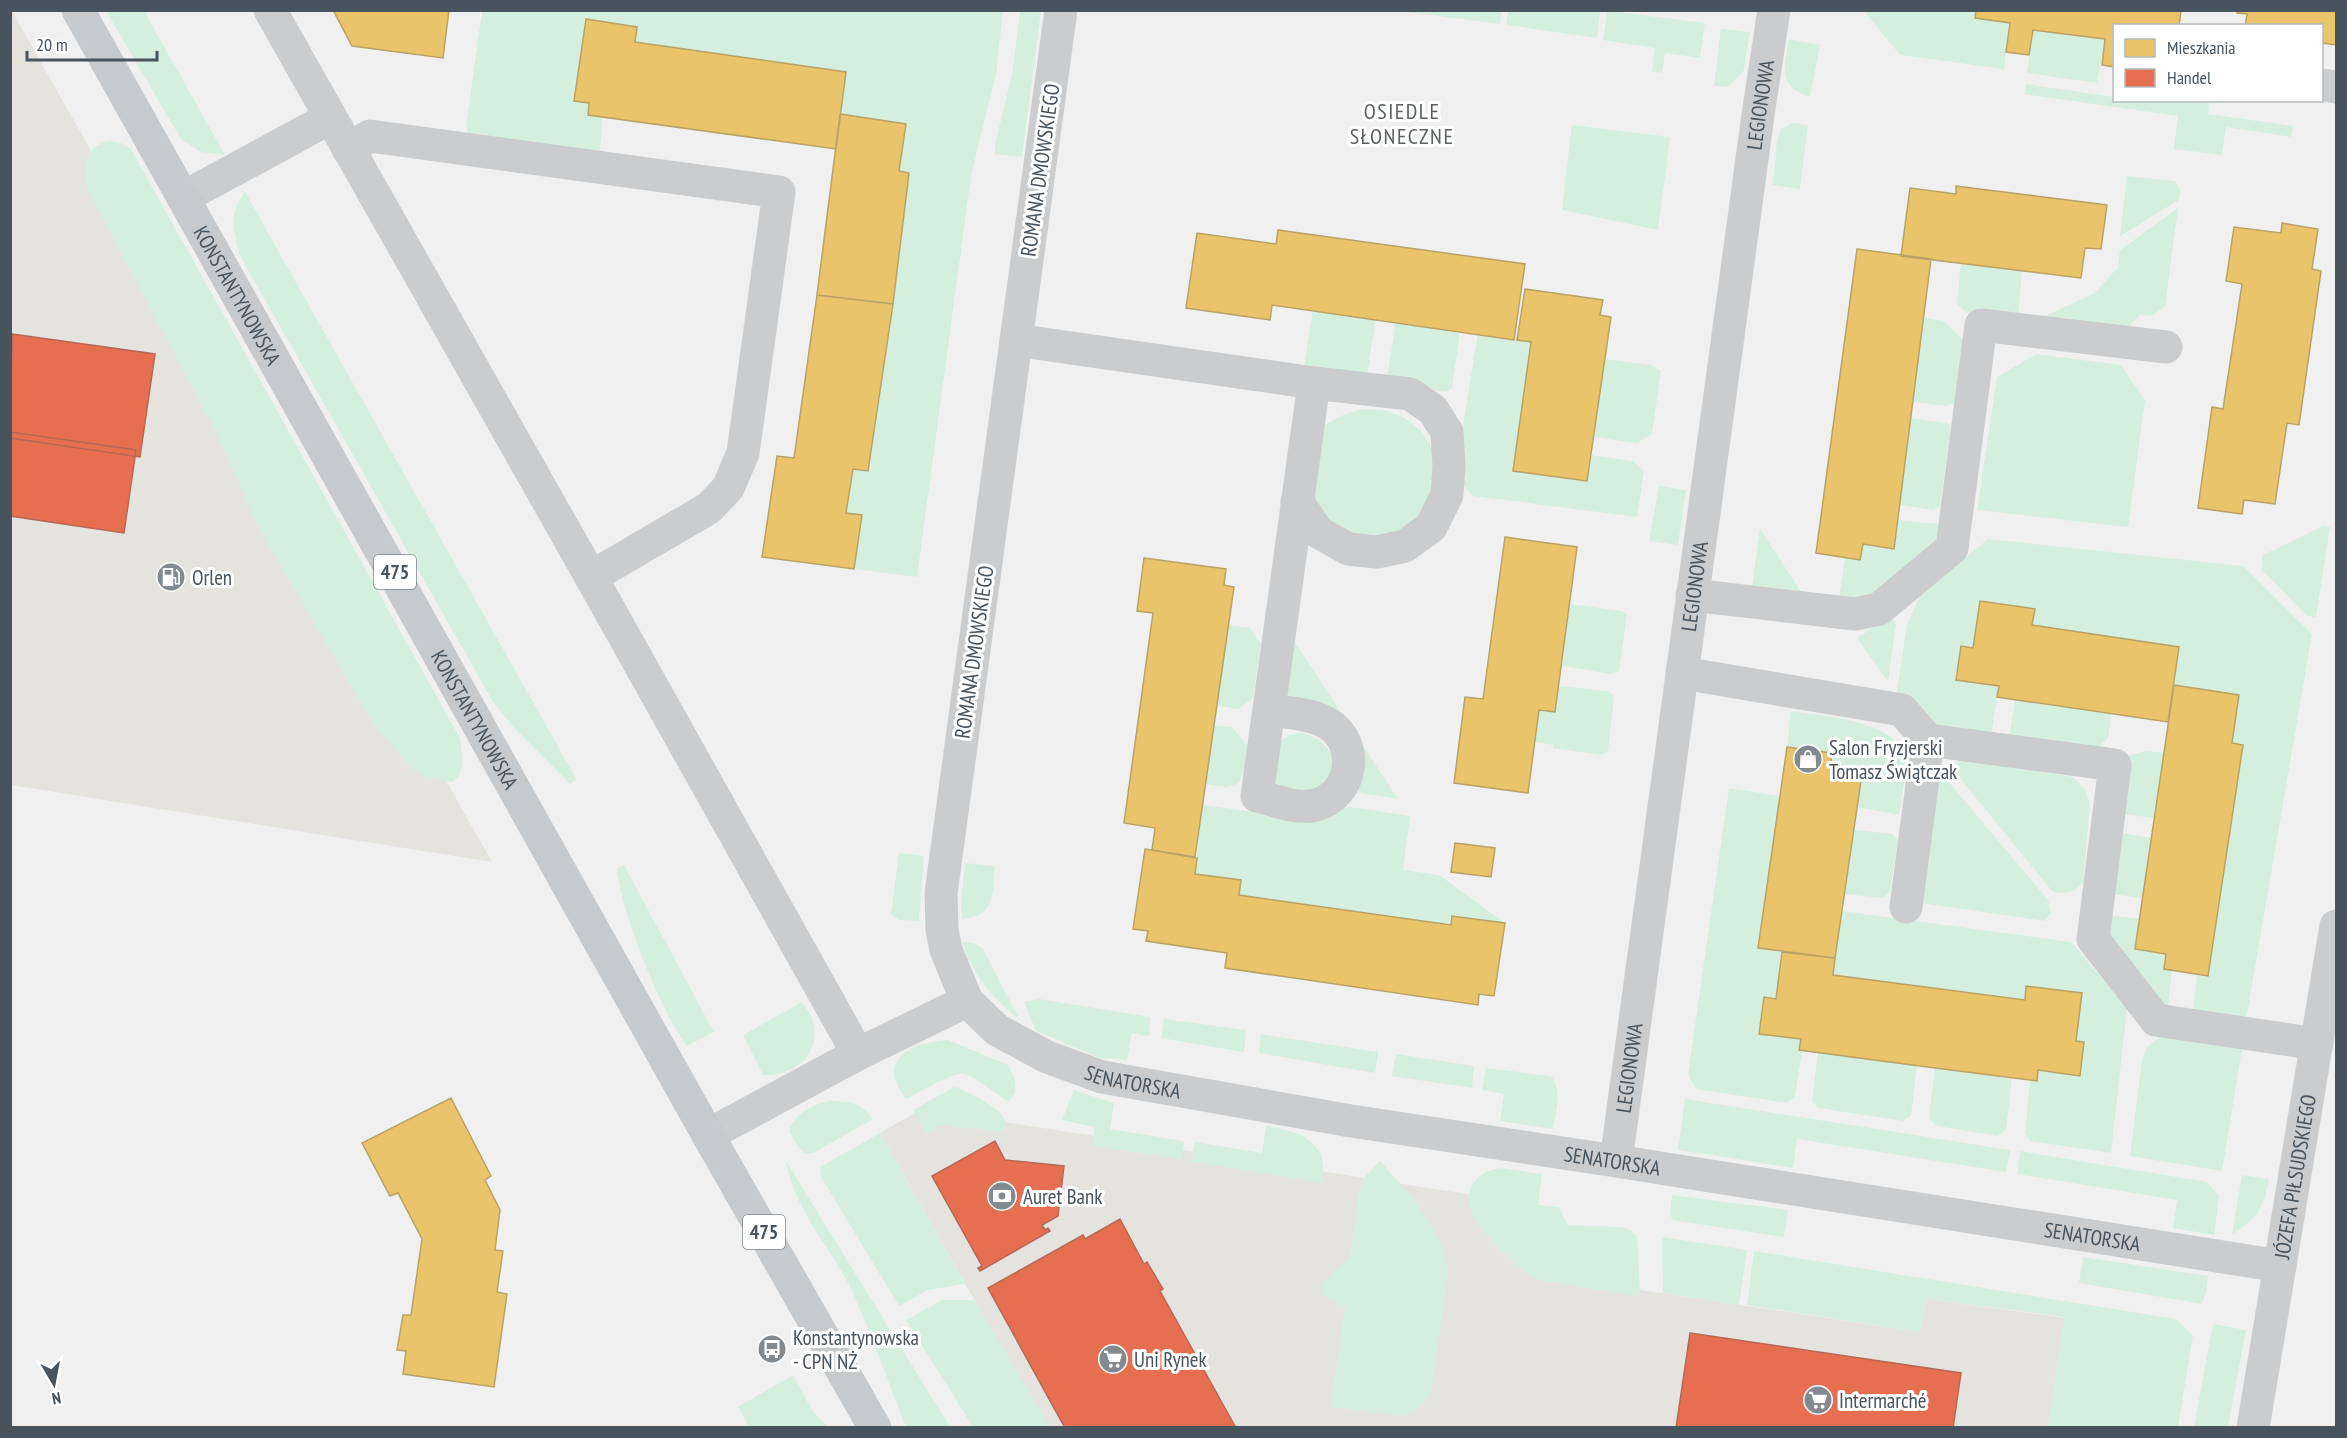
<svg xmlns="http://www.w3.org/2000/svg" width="2347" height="1438" font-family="'PT Sans Narrow',sans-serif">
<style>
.commercial{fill:#e5e3de}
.green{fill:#d5efde}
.homes{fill:#e9c46a;stroke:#b8a266;stroke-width:1.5}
.shops{fill:#e76f51;stroke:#b76755;stroke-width:1.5}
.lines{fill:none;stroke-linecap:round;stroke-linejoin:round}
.minor{stroke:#caccce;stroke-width:33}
.major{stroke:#c6cacd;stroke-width:33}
.labels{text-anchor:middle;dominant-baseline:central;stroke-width:6;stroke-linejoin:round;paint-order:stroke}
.shield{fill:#fff;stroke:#7e878e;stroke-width:1.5}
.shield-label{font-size:20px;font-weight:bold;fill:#47535d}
.street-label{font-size:21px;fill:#47535d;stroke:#fff}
.poi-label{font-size:21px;fill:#47535d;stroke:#fff;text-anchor:start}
.neighbourhood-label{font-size:22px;letter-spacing:1.5px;fill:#5c6065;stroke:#fff}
</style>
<rect width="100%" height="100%" fill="#f1f0f0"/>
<!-- commercial -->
<path class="commercial" d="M10,11H12L492,862L11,785Z
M922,1109L1473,1195L1542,1275L1920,1332L1926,1299L2065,1318L2048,1427H1046L880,1133Z"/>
<!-- green -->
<path class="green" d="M106,11H144L225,155L201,152L181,139Z
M482,11H1003L996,74L971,176L917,577L854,569L862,516L846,513L853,469L868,470L909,174L899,171L906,124L840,114L845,72L635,42L637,27L586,19L574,101L589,103L588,115L603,117L599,157L471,142L466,126Z
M1020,11H1041L1022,157L995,154V144L1012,75Z
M1400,11H1501L1500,24Z
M1600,11L1597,38L1506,25L1508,11Z
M1611,11L1705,23L1700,58L1665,53L1662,73L1652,72L1655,48L1603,40L1607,12Z
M1864,11H1976L1975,18L2010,23L2004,69L1900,55Z
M1721,29L1750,32L1744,70L1729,87L1714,86Z
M2033,30L2105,39L2097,83L2027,73Z
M1789,39L1820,45L1810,97C1777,86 1784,67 1789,39Z
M2026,84L2114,97V100L2161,103L2169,101H2209L2208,114L2293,126L2291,137L2226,127L2222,155L2174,149L2178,116L2024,94Z
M1793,123L1808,125L1800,189L1773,185L1777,140L1781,129Z
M1572,125L1670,137L1658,230L1562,210Z
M109,141L121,143L131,149L460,738C462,753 466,772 453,782L433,779L420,774L409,766L370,719L258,526L218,436L87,189C85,166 82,148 109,141Z
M2127,176L2175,181L2181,190L2179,200L2120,236Z
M245,192L577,780L570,784L515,729L493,702L239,254C234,229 228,213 245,192Z
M2178,208L2165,306L2152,316L2140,315L2120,336L2039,319L2095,293L2118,267L2120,250Z
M1961,263L2022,271L2018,316L1969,315L1957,304Z
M1313,309L1376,318L1367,375L1304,367Z
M1924,318L1944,321L1964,341L1956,403L1946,406L1913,402Z
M1396,321L1460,331L1452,388L1446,392L1389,383L1387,378Z
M1478,333L1531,342L1513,471L1587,481L1591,455L1633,461L1644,471L1637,517L1473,496L1455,474Z
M2036,354L2121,365L2145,400L2128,527L1977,510L1997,377Z
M1604,359L1651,365L1661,371L1652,434L1637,443L1593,437Z
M1362,409L1385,410L1405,418L1421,431L1433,450L1438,471L1427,512L1394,538L1350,540L1314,513C1313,500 1309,450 1312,442C1319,422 1345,414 1362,409Z
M1911,418L1951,424L1940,506L1933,510L1900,505Z
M1659,486L1686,490L1678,545L1649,541Z
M1897,520L1938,524L1936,549L1874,599L1838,605L1845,558L1860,560L1863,544L1894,548Z
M2323,526L2330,527L2316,617L2307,616L2262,570L2263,555Z
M1760,529L1800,590L1798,601L1751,594Z
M1988,539L2243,566L2312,634L2245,1026L2192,1018L2197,974L2208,975L2243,745L2232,743L2239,695L2174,685L2179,647L2032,625L2034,609L1980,601L1973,648L1961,647L1957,680L1999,686L1991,736L1920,722L1907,710L1897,691L1907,624L1921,593Z
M1570,604L1622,611L1627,614L1619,671L1611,674L1562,666Z
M1891,616L1896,624L1888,682L1857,638Z
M1228,625L1250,628L1261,644L1253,698L1239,709L1217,706Z
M1288,632L1398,799L1360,793L1354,784L1356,775L1283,698Z
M1559,686L1608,691L1614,696L1608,751L1601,755L1553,748V745L1535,742L1539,710L1555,712Z
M2015,700L2111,714L2108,738L2094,751L2009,738Z
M1791,711C1821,716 1900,720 1905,759C1907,772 1901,800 1899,815L1857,807L1862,774L1830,769L1787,747Z
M1214,725L1232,727L1248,746L1244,769L1239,783L1227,787L1205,784Z
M1300,733C1320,736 1342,754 1331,777C1328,782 1323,787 1319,792L1280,789L1273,780L1281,740L1290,735Z
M2145,751L2164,753L2154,818L2123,814L2128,756Z
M1960,759L2073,777L2085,789L2090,804L2083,883C2073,893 2067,894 2053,892L1953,770Z
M1940,780H1947L2048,900L2051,912L2045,921L1921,903L1936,786Z
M1729,788L1780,796L1758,948L1782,952L1776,999L1764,997L1759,1034L1801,1039L1799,1050H1802L1795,1097L1787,1103L1696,1089L1688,1074Z
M1202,805L1308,819L1338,809L1350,807L1410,816L1403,870L1439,875L1505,923L1453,916L1451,925L1239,895L1241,880L1195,874Z
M1854,830L1893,834L1898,840L1890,892L1883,898L1845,894Z
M2118,832L2151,838L2142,898L2111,894Z
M899,853L924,856L919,921L899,920L891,914Z
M965,863L995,866C992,894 996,916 962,919L961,904Z
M624,865L714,1032L687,1046C661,1011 621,913 617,869Z
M1842,911L2071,942L2127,1008L2111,1153L2030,1141L2025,1133L2030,1080L2037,1081L2038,1070L2080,1076L2084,1042L2076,1041L2082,993L2027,986L2025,1000L1833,975Z
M2109,915L2139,919L2135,949L2166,954L2164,969L2172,971L2167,1015L2101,944Z
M962,942L974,943L983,949L1020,1020C993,999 973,976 962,942Z
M1039,999L1150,1017L1149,1036L1132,1033L1127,1060L1100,1058L1036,1031L1024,1002Z
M802,1002C805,1007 810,1012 812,1018C823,1052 796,1077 763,1075L743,1035Z
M1164,1019L1246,1030L1244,1052L1161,1038Z
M1261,1034L1378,1052L1375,1073L1259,1053Z
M2161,1036L2242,1049L2222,1171L2130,1156L2142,1060L2148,1046Z
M948,1040L1008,1065L1015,1079V1093L1009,1101L1004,1099C994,1093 974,1075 963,1074C950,1073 919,1093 906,1099C902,1092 894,1083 894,1074C893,1048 929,1041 948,1040Z
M1818,1052L1917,1065L1911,1115L1903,1121L1818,1108L1812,1101Z
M1396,1054L1474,1066L1472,1088L1392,1076Z
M1486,1068L1551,1076C1563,1092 1556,1110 1553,1129L1500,1121L1504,1094L1482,1090Z
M1935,1068L2012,1078L2006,1130L1997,1136L1937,1126L1929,1118Z
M954,1087C967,1090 994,1106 1002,1115C1006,1120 1006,1125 1005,1130L1000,1132L941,1125L927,1134L913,1110Z
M1074,1090L1114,1103L1110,1129L1184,1141L1182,1160L1094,1146V1127L1062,1120Z
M1685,1099L2010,1150L2006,1172L1797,1139L1793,1168L1678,1150Z
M830,1101C848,1101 863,1103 873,1119L815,1152C801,1158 795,1141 789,1131C795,1113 813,1104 830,1101Z
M1266,1126C1302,1132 1328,1140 1323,1183L1192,1162L1195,1142L1262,1153Z
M880,1133L965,1284L928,1290L899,1306L821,1177L820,1167Z
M2020,1151L2207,1182L2219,1196L2214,1235L2173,1228L2177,1200L2017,1174Z
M786,1161L950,1427H906C888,1382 872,1335 852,1291C830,1244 796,1215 786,1161Z
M1380,1161C1408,1192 1444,1230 1448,1274L1431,1393L1421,1407L1403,1416L1330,1407L1345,1308L1322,1294L1321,1284L1350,1256L1359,1193L1364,1178Z
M1500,1168L1542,1174L1538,1205L1559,1207L1568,1225L1622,1227L1631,1230L1637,1237L1640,1290L1637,1296L1538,1280C1522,1273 1476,1228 1471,1211C1463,1187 1478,1171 1500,1168Z
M2242,1175L2269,1179C2263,1209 2259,1217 2232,1234Z
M1672,1195L1788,1210L1784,1237L1673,1220L1670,1215Z
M1662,1237L1747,1250L1739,1305L1663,1293Z
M1754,1251L2176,1319L2193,1335L2178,1427H2048L2064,1317L1926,1299L1920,1332L1747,1305Z
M2083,1257L2208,1276L2206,1292L2202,1304L2079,1283Z
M942,1300H974L1050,1427H973L906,1320Z
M2213,1324L2246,1330L2228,1427H2194Z
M793,1375L812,1410L828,1427H749L738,1407Z"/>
<!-- homes -->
<path class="homes" d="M333,10H449L443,58L352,46Z
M1976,10H2181L2179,26H2114V67L2102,65L2105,39L2033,30L2029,55L2006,52L2010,23L1975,18Z
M2237,10H2336V45L2322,43V26H2245L2247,14L2237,13Z
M586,19L637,27L635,42L846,72L836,149L588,115L589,103L574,101Z
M840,114L906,124L899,171L909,173L893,304L817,295Z
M1956,186L2107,205L2101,249L2085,248L2081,278L1901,256L1910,188L1956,194Z
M2282,223L2318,229L2312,269L2321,271L2299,425L2287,423L2275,504L2244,500L2242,514L2198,508L2212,407L2223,409L2242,284L2226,281L2234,227L2281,233Z
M1278,230L1525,264L1514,340L1272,305L1270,320L1186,308L1197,233L1276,244Z
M1857,249L1931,259L1894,549L1863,544L1860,560L1816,553Z
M1525,289L1603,300L1600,315L1611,317L1587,481L1513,471L1531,342L1517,340Z
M817,295L893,304L868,471L853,469L846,513L862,515L854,569L762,557L777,456L794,458Z
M1505,537L1577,547L1555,712L1539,710L1528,793L1454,783L1465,697L1483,699Z
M1144,558L1226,569L1224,585L1234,587L1195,857L1152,850L1155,828L1124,823L1153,613L1137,611Z
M1980,601L2035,609L2032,625L2179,647L2168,722L1997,697L1999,686L1956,680L1961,646L1973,648Z
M2174,685L2239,695L2232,743L2243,745L2208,976L2164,969L2166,954L2135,949Z
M1787,747L1832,753L1830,769L1862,774L1835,958L1758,948Z
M1455,843L1495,848L1491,877L1451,872Z
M1145,849L1197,858L1195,874L1241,880L1239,895L1451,925L1452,916L1505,923L1494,996L1479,994L1478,1005L1225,968L1227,953L1146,941L1148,931L1133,929Z
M1782,952L1835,958L1833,975L2025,1000L2026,986L2082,993L2076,1041L2084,1042L2080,1076L2038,1070L2037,1081L1935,1068L1799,1050L1801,1039L1759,1034L1764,997L1776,999Z
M451,1098L491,1176L485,1180L500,1210L495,1250L503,1251L497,1292L507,1294L494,1387L403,1374L406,1351L397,1350L403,1315H411L422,1239L398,1193L390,1196L362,1143Z"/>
<!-- shops -->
<path class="shops" d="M12,334L155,354L140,457L10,438Z
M10,432L136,450L124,533L10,516Z
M995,1141L1005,1160L1064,1166L1058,1216L1042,1225L1045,1230L1048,1228L1050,1231L980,1271L978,1268L982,1266L932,1176Z
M1120,1219L1144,1264L1147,1262L1163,1289L1160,1291L1236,1428H1065L988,1288L1083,1235L1085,1239Z
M1690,1333L1961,1373L1953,1428H1676Z"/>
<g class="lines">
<!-- minor -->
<g class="minor">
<path d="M270,10L591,577L858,1054"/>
<path id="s1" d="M1061,10L941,893L942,930L946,950L967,1001L997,1030L1047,1057L1102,1077L1351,1121L1616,1161L2280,1266"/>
<path d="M2322,85L2336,87"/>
<path d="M348,149L370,136L779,192L743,453L728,488L709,508L591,577"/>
<path d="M184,197L330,118"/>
<path d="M1016,340L1314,383L1257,796C1275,800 1297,810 1316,805C1353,795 1361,743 1327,723C1310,713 1287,713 1269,710"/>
<path d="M1297,501L1318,532L1348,549L1377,552L1405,546L1431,527L1447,495L1449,466L1447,432L1433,410L1410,394L1314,383"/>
<path d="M1692,595L1855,614L1879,609L1952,548L1981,325L2166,347"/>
<path d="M1682,673L1902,710L1928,740L1906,907"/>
<path d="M1928,740L2115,765L2093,939L2156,1020L2317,1044"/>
<path d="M708,1135L858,1054L967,1001"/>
<path id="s2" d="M1616,1161L1758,115L1774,10"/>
<path id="s3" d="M2253,1428L2336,926"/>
</g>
<!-- major -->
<path class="major" id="s4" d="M78,10L708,1135L875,1428"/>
</g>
<!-- icons -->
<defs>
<g id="fuel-disc" transform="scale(1.5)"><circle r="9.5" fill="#828a90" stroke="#fff"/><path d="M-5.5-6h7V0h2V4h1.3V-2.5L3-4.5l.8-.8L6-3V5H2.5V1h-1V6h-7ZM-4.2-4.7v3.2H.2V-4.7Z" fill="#fff"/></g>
<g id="shop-disc" transform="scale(1.5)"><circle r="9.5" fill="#828a90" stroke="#fff"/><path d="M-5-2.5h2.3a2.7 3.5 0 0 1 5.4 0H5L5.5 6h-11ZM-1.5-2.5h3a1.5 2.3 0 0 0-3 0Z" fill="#fff"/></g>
<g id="bank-disc" transform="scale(1.5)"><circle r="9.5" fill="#828a90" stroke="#fff"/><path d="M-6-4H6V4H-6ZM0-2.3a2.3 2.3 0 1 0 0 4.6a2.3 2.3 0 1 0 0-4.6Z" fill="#fff"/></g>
<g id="bus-disc" transform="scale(1.5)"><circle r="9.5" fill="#828a90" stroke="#fff"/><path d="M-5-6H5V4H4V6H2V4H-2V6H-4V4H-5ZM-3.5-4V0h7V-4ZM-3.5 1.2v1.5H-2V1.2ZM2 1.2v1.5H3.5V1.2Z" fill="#fff"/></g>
<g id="supermarket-disc" transform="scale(1.5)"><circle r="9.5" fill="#828a90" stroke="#fff"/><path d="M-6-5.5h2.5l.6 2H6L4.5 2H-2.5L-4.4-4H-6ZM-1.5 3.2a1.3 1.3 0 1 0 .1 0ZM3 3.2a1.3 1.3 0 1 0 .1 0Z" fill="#fff"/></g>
</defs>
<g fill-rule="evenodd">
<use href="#fuel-disc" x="171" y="577"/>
<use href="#shop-disc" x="1808" y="759"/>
<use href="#bank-disc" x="1002" y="1196"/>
<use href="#bus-disc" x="772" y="1349"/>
<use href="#supermarket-disc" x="1113" y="1359"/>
<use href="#supermarket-disc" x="1818" y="1400"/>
</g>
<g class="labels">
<!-- shield labels -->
<g class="shield">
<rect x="374" y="555" width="42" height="34" rx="4.5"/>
<rect x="743" y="1215" width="42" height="34" rx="4.5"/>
</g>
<g class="shield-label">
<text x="395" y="572">475</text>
<text x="764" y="1232">475</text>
</g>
<!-- street labels -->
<g class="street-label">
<text stroke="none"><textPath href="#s2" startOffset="1066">LEGIONOWA</textPath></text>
<text transform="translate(1040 170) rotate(-82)">ROMANA DMOWSKIEGO</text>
<text stroke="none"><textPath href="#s4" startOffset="327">KONSTANTYNOWSKA</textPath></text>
<text stroke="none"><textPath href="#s2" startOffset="580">LEGIONOWA</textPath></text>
<text transform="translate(974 652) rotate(-82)">ROMANA DMOWSKIEGO</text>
<text stroke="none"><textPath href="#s4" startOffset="813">KONSTANTYNOWSKA</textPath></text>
<text stroke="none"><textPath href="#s2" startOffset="94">LEGIONOWA</textPath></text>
<text stroke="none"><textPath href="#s1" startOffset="1192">SENATORSKA</textPath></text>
<text stroke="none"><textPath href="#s1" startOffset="1678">SENATORSKA</textPath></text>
<text stroke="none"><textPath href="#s3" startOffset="255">JÓZEFA PIŁSUDSKIEGO</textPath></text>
<text stroke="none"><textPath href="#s1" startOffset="2164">SENATORSKA</textPath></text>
</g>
<!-- poi labels -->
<g class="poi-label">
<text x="192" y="577">Orlen</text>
<text x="1829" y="747">Salon Fryzjerski<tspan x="1829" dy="24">Tomasz Świątczak</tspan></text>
<text x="1023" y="1196">Auret Bank</text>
<text x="793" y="1337">Konstantynowska<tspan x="793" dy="24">- CPN NŻ</tspan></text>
<text x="1134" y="1359">Uni Rynek</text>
<text x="1839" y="1400">Intermarché</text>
</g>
<!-- neighbourhood labels -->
<g class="neighbourhood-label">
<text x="1402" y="111">OSIEDLE<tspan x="1402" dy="25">SŁONECZNE</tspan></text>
</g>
</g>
<!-- border -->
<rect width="2347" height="1438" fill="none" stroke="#47535d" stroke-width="24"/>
<!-- legend -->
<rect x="2113" y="24" width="210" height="78" fill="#ffffff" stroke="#b5babe" stroke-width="1.5"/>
<rect x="2125" y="39" width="30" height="18" fill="#e9c46a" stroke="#b5babe" stroke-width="1.5"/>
<text x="2167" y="54" font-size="18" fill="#47535d">Mieszkania</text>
<rect x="2125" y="69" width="30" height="18" fill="#e76f51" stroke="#b5babe" stroke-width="1.5"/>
<text x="2167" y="84" font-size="18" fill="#47535d">Handel</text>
<!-- north arrow -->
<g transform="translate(54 1384) rotate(170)" stroke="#ffffff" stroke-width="4.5" paint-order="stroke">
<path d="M0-4.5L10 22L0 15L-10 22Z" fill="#47535d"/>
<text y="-9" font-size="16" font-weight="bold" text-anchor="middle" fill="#47535d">N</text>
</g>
<!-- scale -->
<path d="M27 51v9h130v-9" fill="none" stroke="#47535d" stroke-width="3"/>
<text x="36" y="51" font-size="18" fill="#47535d" stroke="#ffffff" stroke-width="4.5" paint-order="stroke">20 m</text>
</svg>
